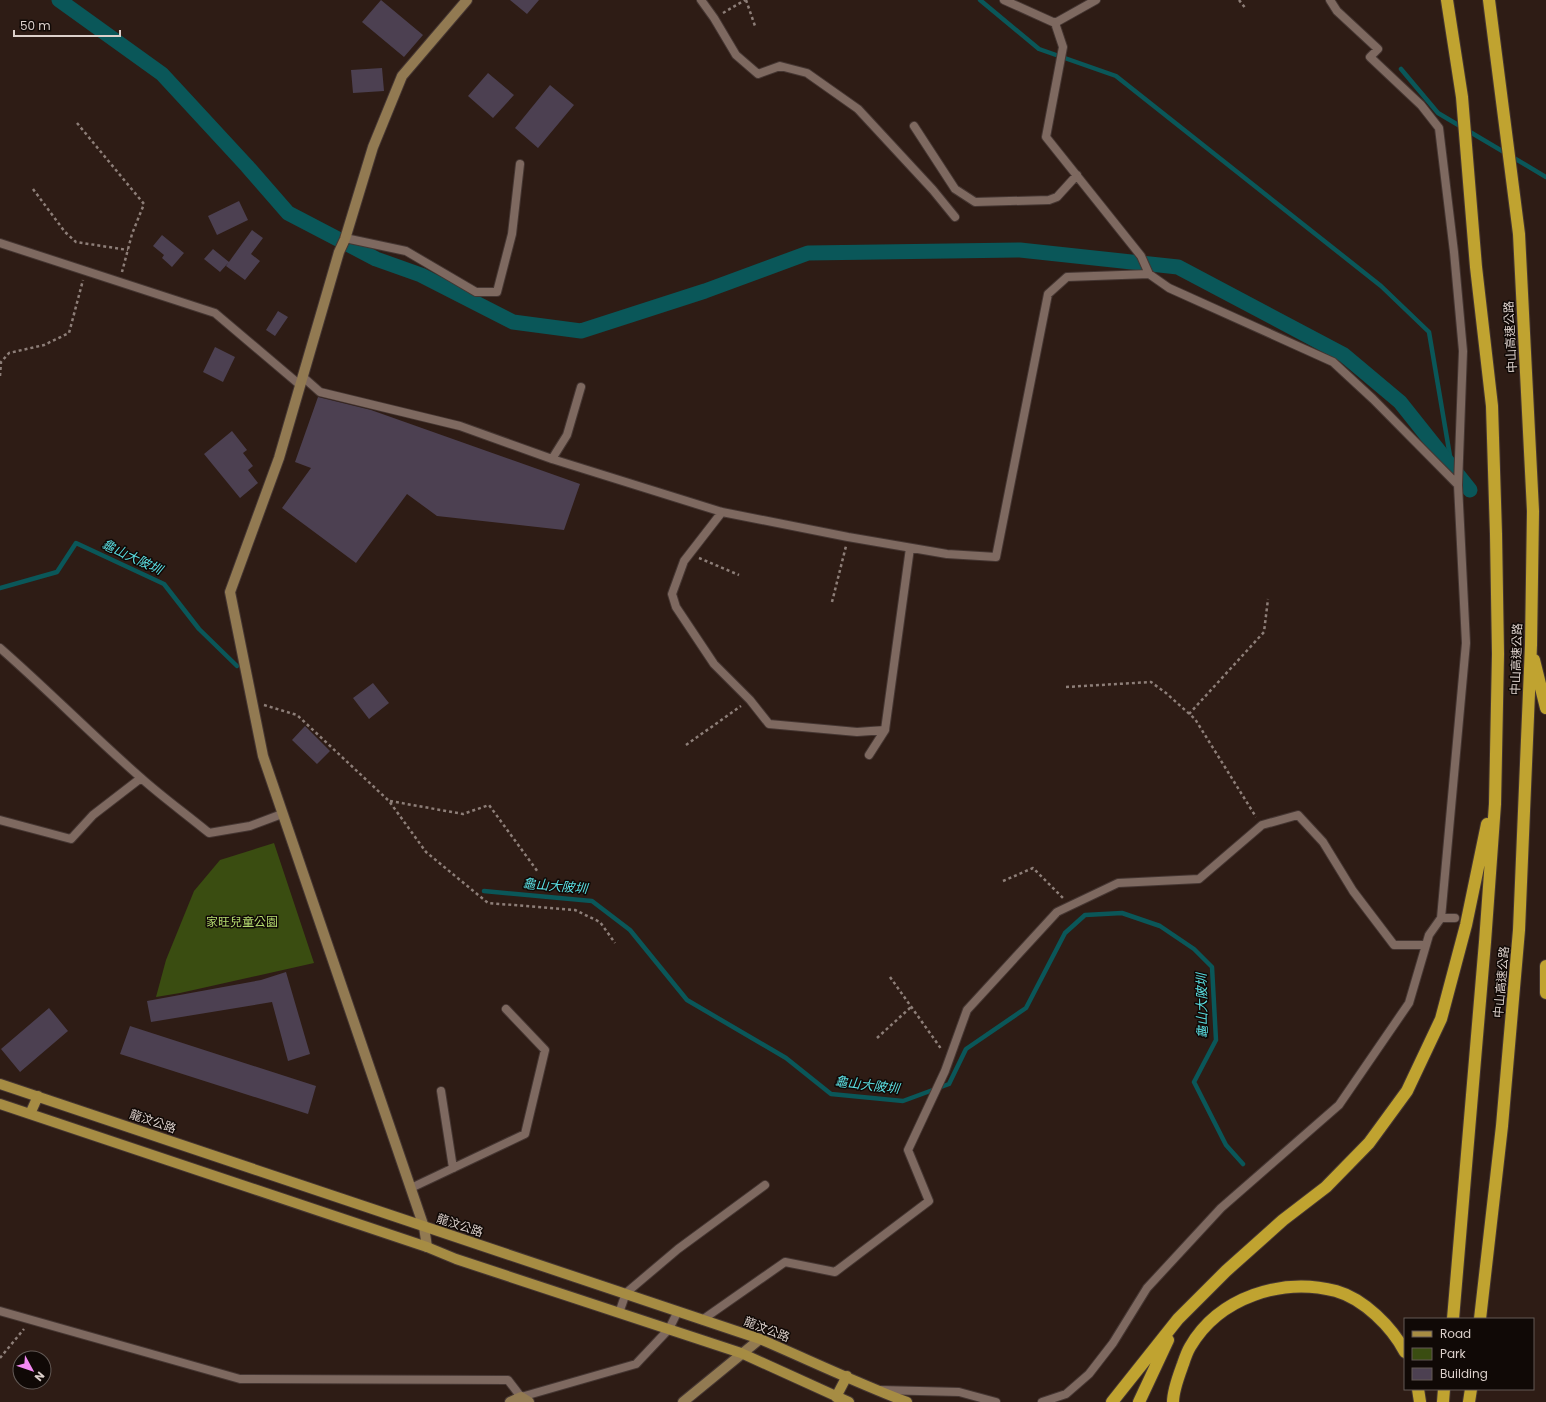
<svg xmlns="http://www.w3.org/2000/svg" width="1546" height="1402" font-family="Poppins,'Noto Sans TC',sans-serif">
<style>
.green{fill:#3a4d11}
.lines{fill:none;stroke-linecap:round;stroke-linejoin:round}
.stream{stroke:#0a5759;stroke-width:4.5}
.canal{stroke:#0a5759;stroke-width:15}
.building{fill:#4c4051}
.lane-casing{stroke:#453632;stroke-width:10}
.secondary-casing{stroke:#453632;stroke-width:12}
.primary-casing{stroke:#453632;stroke-width:12}
.highway-casing{stroke:#453632;stroke-width:14}
.path{stroke:#8d7e78;stroke-width:2.5;stroke-dasharray:3 3;stroke-linecap:butt}
.lane{stroke:#7e6960;stroke-width:8}
.secondary{stroke:#927a52;stroke-width:10}
.primary{stroke:#a68c43;stroke-width:10}
.highway{stroke:#c0a330;stroke-width:12}
.labels{text-anchor:middle;dominant-baseline:central;stroke-width:3;stroke-linejoin:round;paint-order:stroke}
.street-label{font-size:12px;fill:#dcd0cb;stroke:#100906}
.park-label{font-size:12px;fill:#b5dc6f;stroke:#100906}
.water-label{font-size:13px;font-style:italic;fill:#5bdfe3;stroke:#100906}
</style>
<rect width="100%" height="100%" fill="#2e1c15"/>
<!-- green -->
<path class="green" d="M274,843L314,963L180,993L156,997L166,960L194,891L220,860Z"/>
<g class="lines">
<!-- stream -->
<path class="stream" d="M980,0L1039,49L1116,76L1381,286L1429,332L1452,468
M1401,69L1438,113L1546,177
M0,588L57,572L76,543L164,584L199,629L237,666
M484,891L592,901L630,930L687,1000L786,1058L831,1094L903,1101L949,1084L966,1049L1026,1008L1065,933L1085,915L1122,913L1160,926L1194,949L1212,967L1216,1040L1194,1082L1226,1145L1243,1164"/>
<!-- canal -->
<path class="canal" d="M59,0L162,74L247,166L288,213L376,259L421,275L513,322L581,331L705,291L808,253L1020,250L1178,267L1344,355L1400,402L1470,490"/>
</g>
<!-- building -->
<path class="building" d="M381,0L423,35L404,57L362,22Z
M510,0H539L527,14Z
M382,68L384,91L353,93L351,70Z
M488,73L514,95L493,118L468,96Z
M550,85L574,105L538,148L515,128Z
M239,201L248,220L217,235L208,216Z
M252,230L263,238L251,254L260,261L245,280L226,266Z
M162,235L184,253L172,267L162,258L164,255L153,246Z
M213,249L229,262L220,272L204,259Z
M278,311L288,317L275,336L266,330Z
M215,347L235,357L223,382L203,372Z
M318,397L371,410L580,484L564,530L437,516L407,494L356,563L282,508L311,468L295,462Z
M232,431L247,450L243,453L253,466L248,470L258,483L240,498L204,454Z
M373,683L389,703L369,719L353,698Z
M305,726L330,751L317,764L292,740Z
M286,972L310,1054L288,1061L272,1002L151,1022L147,1001L261,980Z
M49,1008L68,1031L20,1072L1,1049Z
M130,1026L316,1086L308,1114L120,1054Z"/>
<g class="lines">
<!-- lane casing -->
<g class="lane-casing">
<path id="lane" d="M701,0L714,18L736,55L758,74L780,66L807,73L858,109L933,190L955,217
M1004,0L1055,23L1063,47L1046,137L1141,256L1149,274L1169,288L1333,362L1373,399L1458,485L1466,643L1441,918
M1330,0L1337,11L1378,49L1370,57L1421,105L1439,128L1454,252L1463,351L1458,485
M1055,23L1096,0
M914,126L955,189L975,202L1049,200L1057,197L1077,175
M345,238L406,251L476,292H497L512,234L520,164
M0,243L215,313L300,385
M303,377L320,392L460,426L552,459L722,512L848,537L947,554L996,557L1048,294L1067,277L1149,274
M552,459L567,435L581,387
M722,512L684,561L672,594L676,607L714,664L750,700L769,724L857,732L885,730L910,548
M0,648C48,690 92,735 140,777C161,796 186,814 209,833L250,826L282,814
M869,755L885,730
M0,820L71,839L93,815L141,778
M441,1091L453,1168
M411,1188L525,1134L545,1050L506,1009
M0,1311L240,1379L508,1380L521,1397L636,1364L669,1329L678,1311
M619,1313L626,1293L678,1249L765,1185
M702,1320L785,1262L835,1272L929,1201L908,1150L945,1071L967,1010L1057,912L1118,883L1199,879L1262,825L1298,815L1323,842L1353,891L1394,945H1426
M880,1390L959,1392L996,1402
M1042,1402L1066,1394L1089,1374L1113,1343L1147,1288L1221,1208L1339,1105L1409,1003L1429,935L1441,918H1455"/>
</g>
<!-- secondary casing -->
<g class="secondary-casing">
<path id="secondary" d="M427,1247L424,1227L263,756L230,592L279,458L339,252L345,239L373,147L402,76L467,0
M510,1402L521,1397L529,1402
M683,1402L760,1339"/>
</g>
<!-- primary casing -->
<g class="primary-casing">
<path id="primary" d="M0,1084L760,1339C809,1360 857,1383 907,1402
M0,1104L427,1247L456,1259L741,1353L849,1402
M30,1114L38,1096
M836,1397L847,1376"/>
</g>
<!-- highway casing -->
<g class="highway-casing">
<path id="highway" d="M1447,0L1462,97L1476,267L1492,406L1496,534L1498,654L1495,804L1485,942L1453,1319
M1534,660L1546,708
M1546,966V993
M1480,1319L1502,1126L1519,930L1531,645L1533,511L1519,234L1489,0
M1418,1389L1420,1402
M1112,1402L1178,1319L1226,1271L1283,1220L1326,1187L1369,1143L1407,1091L1441,1019L1466,925L1487,824
M1139,1402L1168,1340
M1173,1402C1173,1390 1179,1375 1183,1364C1185,1358 1187,1352 1190,1347C1219,1297 1282,1277 1336,1291C1364,1299 1392,1327 1405,1352
M1443,1402L1444,1389
M1469,1402L1471,1389"/>
</g>
<!-- path -->
<path class="path" d="M746,0L755,26
M1239,0L1246,9
M723,13L745,0
M77,123L144,204L132,234L122,272
M33,189L65,232L76,242L128,250
M0,376L1,362L9,353L44,345L69,333L83,280
M699,558L739,575
M832,602L846,546
M1066,687L1151,682L1166,693L1195,719L1256,817
M264,705L297,715L389,801L426,852L488,903L575,910L600,922L615,943
M1189,714L1264,632L1268,599
M686,745L741,706
M390,801L463,814L489,805L538,872
M1003,881L1033,868L1063,898
M890,977L942,1050
M877,1038L911,1007
M0,1358L24,1329"/>
<!-- lane -->
<use href="#lane" class="lane"/>
<!-- secondary -->
<use href="#secondary" class="secondary"/>
<!-- primary -->
<use href="#primary" class="primary"/>
<!-- highway -->
<use href="#highway" class="highway"/>
</g>
<g class="labels">
<!-- street labels -->
<g class="street-label">
<text transform="translate(1510 337) rotate(-93)">中山高速公路</text>
<text transform="translate(1516 659) rotate(-88)">中山高速公路</text>
<text transform="translate(1501 982) rotate(-85)">中山高速公路</text>
<text transform="translate(153 1121) rotate(19)">龍汶公路</text>
<text transform="translate(460 1225) rotate(18)">龍汶公路</text>
<text transform="translate(767 1329) rotate(21)">龍汶公路</text>
</g>
<!-- park labels -->
<g class="park-label">
<text x="242" y="921">家旺兒童公園</text>
</g>
<!-- water labels -->
<g class="water-label">
<text transform="translate(132 557) rotate(25)">龜山大陂圳</text>
<text transform="translate(555 886) rotate(5)">龜山大陂圳</text>
<text transform="translate(1202 1006) rotate(-91)">龜山大陂圳</text>
<text transform="translate(867 1085) rotate(7)">龜山大陂圳</text>
</g>
</g>
<!-- legend -->
<rect x="1404" y="1318" width="130" height="72" fill="#100906" stroke="#625955"/>
<rect x="1412" y="1331" width="20" height="6" fill="#a68c43" stroke="#625955"/>
<text x="1440" y="1338" font-size="12" fill="#dcd0cb">Road</text>
<rect x="1412" y="1348" width="20" height="12" fill="#3a4d11" stroke="#625955"/>
<text x="1440" y="1358" font-size="12" fill="#dcd0cb">Park</text>
<rect x="1412" y="1368" width="20" height="12" fill="#4c4051" stroke="#625955"/>
<text x="1440" y="1378" font-size="12" fill="#dcd0cb">Building</text>
<!-- north arrow -->
<g transform="translate(32 1370) rotate(130)"><circle r="19" fill="#100906" stroke="#625955"/>
<path d="M0-3L7 15L0 10L-7 15Z" fill="#f38af2"/>
<text y="-6" font-size="11" font-weight="bold" text-anchor="middle" fill="#dcd0cb">N</text>
</g>
<!-- scale -->
<path d="M14 30v6h106v-6" fill="none" stroke="#dcd0cb" stroke-width="2"/>
<text x="20" y="30" font-size="12" fill="#dcd0cb" stroke="#100906" stroke-width="3" paint-order="stroke">50 m</text>
</svg>
